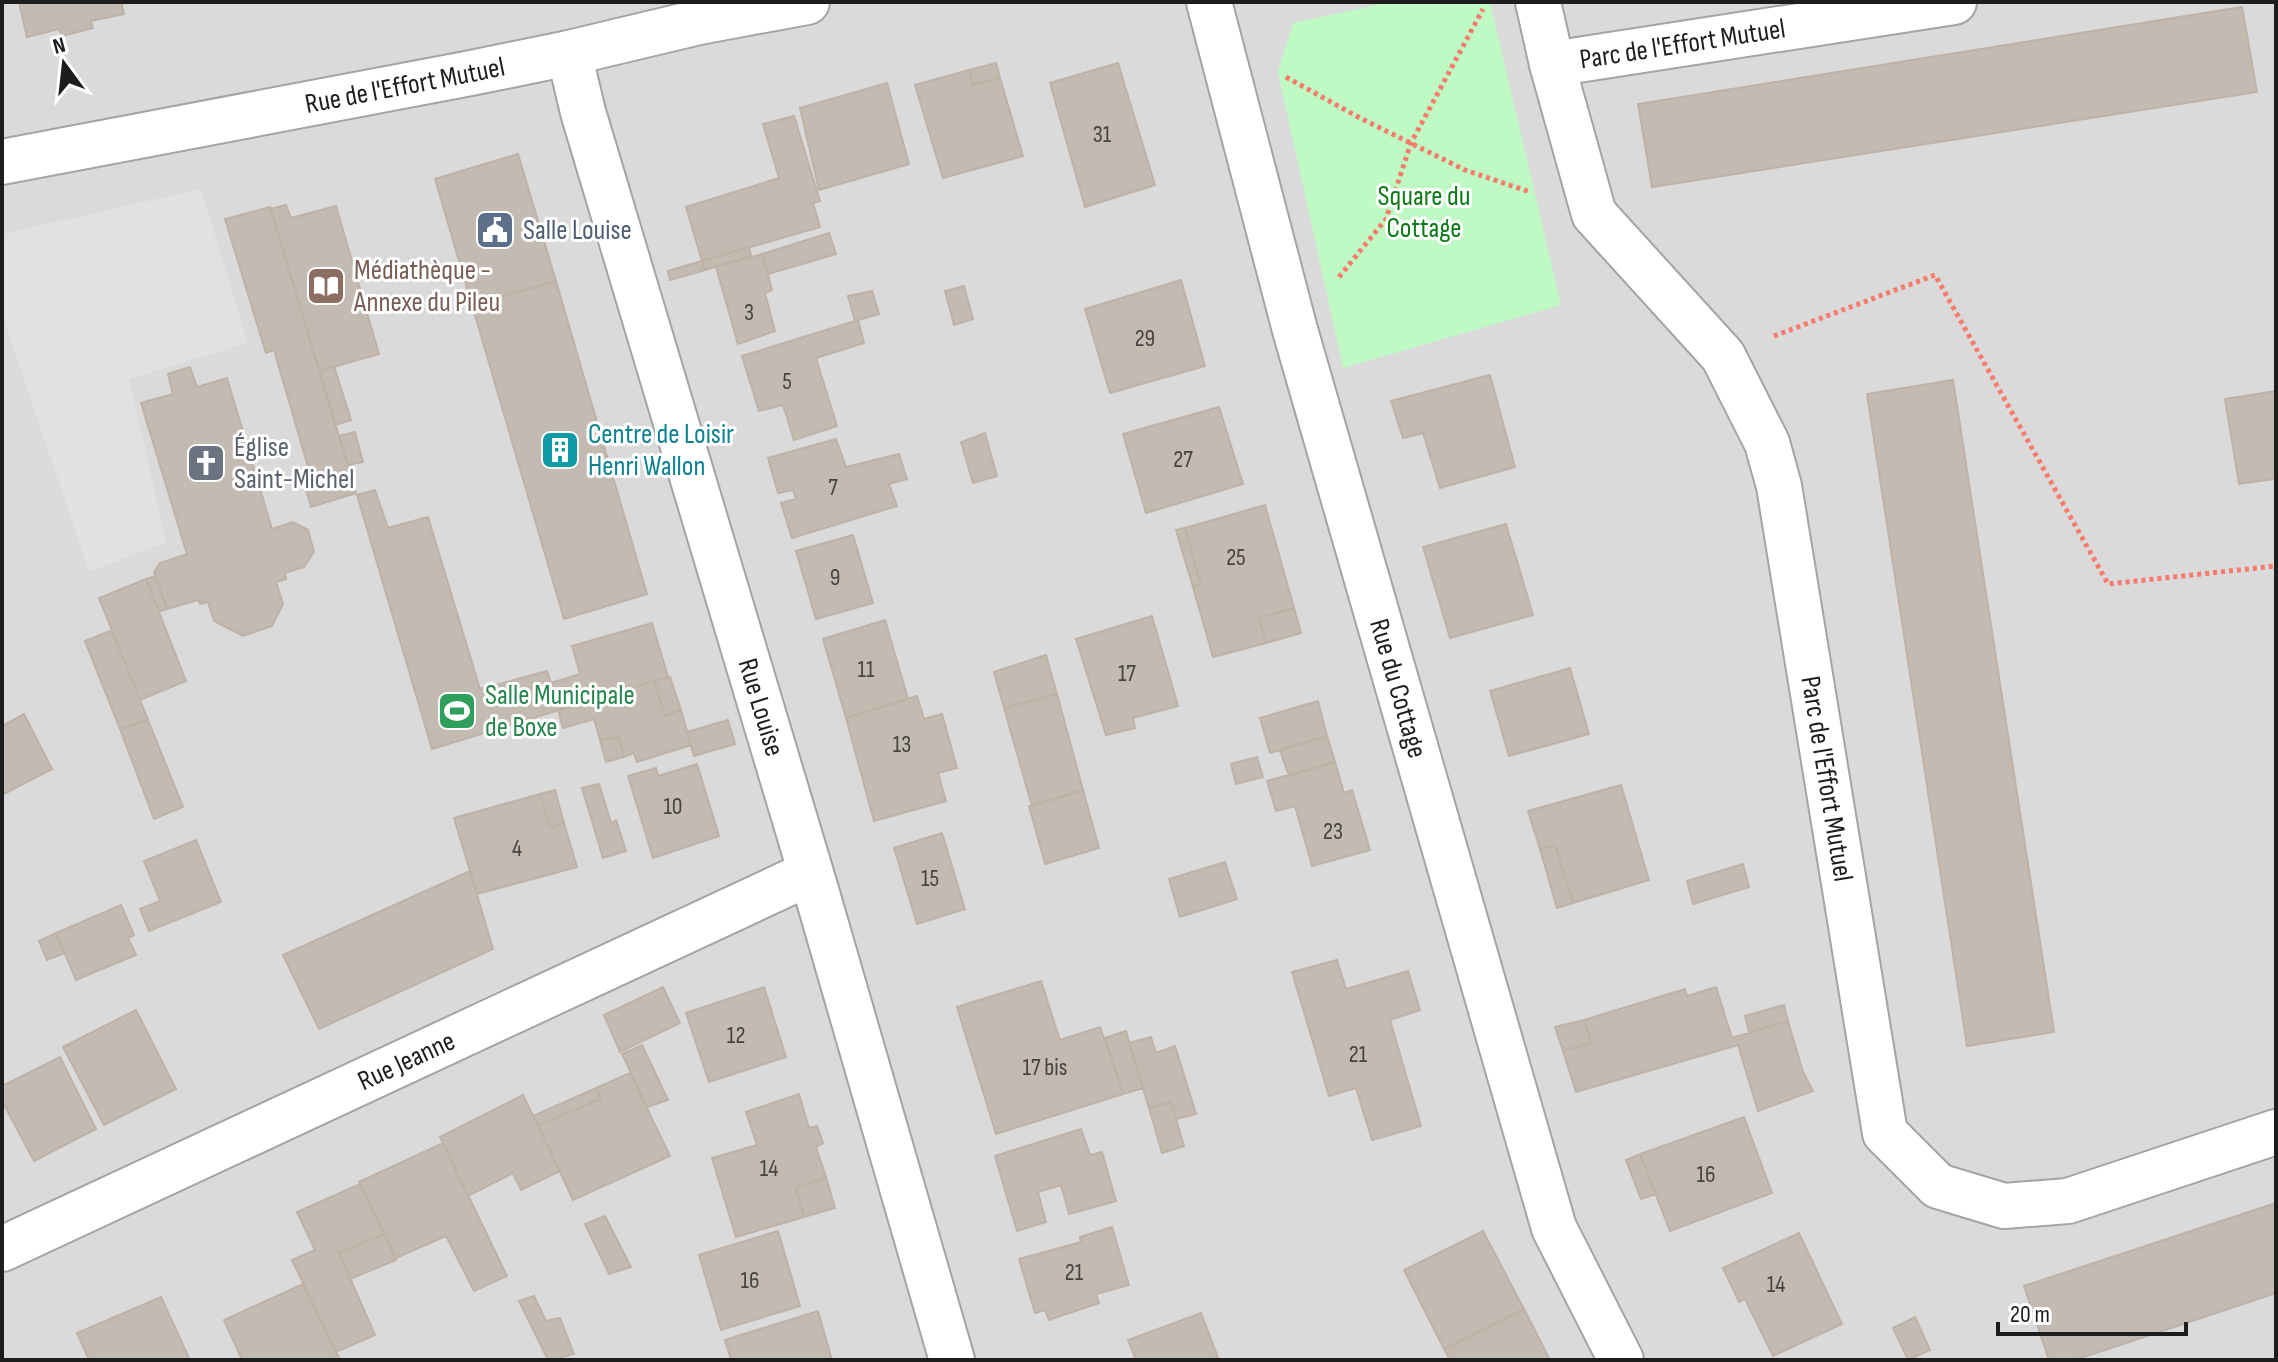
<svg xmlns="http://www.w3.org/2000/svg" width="2278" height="1362" font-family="'Sofia Sans Condensed',sans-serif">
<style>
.residential{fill:#dbdada}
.park{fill:#bff9c4}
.parking{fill:#e1e1e1}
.building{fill:#c3bab2;stroke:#c0b1a5;stroke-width:2}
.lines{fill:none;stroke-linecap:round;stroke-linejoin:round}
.minor-casing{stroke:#a4a4a4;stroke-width:48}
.path{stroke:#f87a6a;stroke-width:5;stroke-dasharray:4 4;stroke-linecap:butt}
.minor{stroke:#fff;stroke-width:44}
.labels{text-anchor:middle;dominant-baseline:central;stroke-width:6;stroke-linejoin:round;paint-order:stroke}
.number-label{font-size:24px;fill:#464442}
.street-label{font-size:28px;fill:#1d1d1d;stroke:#fff}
.park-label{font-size:28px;fill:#0c7a16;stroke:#fff}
.service-label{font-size:28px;fill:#4e5e75;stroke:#fff;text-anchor:start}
.education-label{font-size:28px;fill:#785e54;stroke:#fff;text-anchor:start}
.culture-label{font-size:28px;fill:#0d838f;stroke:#fff;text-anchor:start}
.worship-label{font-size:28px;fill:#5b616d;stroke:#fff;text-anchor:start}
.leisure-label{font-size:28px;fill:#27864d;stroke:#fff;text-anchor:start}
</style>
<rect width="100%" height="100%" fill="#eeebe3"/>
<!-- residential -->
<path class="residential" d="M2,2H2276V1360H2Z"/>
<!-- park -->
<path class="park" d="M1391,2H1490L1561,305L1343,368L1278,72L1293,23Z"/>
<!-- parking -->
<path class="parking" d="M201,189L248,343L129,379L166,542L89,572L2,314V234Z"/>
<!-- building -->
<path class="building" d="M19,2H121L124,14L91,21L93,28L62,36L59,29L27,37Z
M2242,7L2257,92L1652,187L1638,104Z
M996,63L1000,78L973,85L969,70Z
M1118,63L1155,185L1085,207L1050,83Z
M969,70L973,85L1000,78L1023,156L943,178L915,85Z
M887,83L909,164L819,190L800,108Z
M794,116L820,201L813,203L820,227L702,261L686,207L779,178L763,124Z
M518,154L556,281L472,305L435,179Z
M286,205L291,218L336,206L379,354L319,371L271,209Z
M270,207L356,493L311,507L301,472L309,470L274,350L266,353L225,219Z
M829,233L836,254L768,274L762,254Z
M749,247L751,256L705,270L702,261Z
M762,254L772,290L765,293L775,331L738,344L716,267Z
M702,261L705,270L670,280L668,271Z
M1181,280L1205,366L1110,393L1085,309Z
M556,281L647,594L564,619L472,305Z
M964,286L973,319L954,325L945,291Z
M872,291L879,314L855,321L848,296Z
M858,320L864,343L816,358L837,426L794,440L783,405L759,411L742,356Z
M334,366L351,420L335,425L319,371Z
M190,367L197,387L227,378L272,529L293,522L308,530L314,552L304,567L285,573L286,579L276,582L283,604L272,626L243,636L214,621L208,602L200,604L198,600L167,609L154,572L160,563L187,554L141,403L173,394L168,374Z
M1490,375L1515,467L1440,488L1423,433L1403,438L1391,401Z
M1953,380L2054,1032L1967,1046L1867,394Z
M2276,391V479L2239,484L2225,399Z
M1219,407L1243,484L1146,513L1123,434Z
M355,432L363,462L348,465L339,436Z
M985,433L997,476L973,483L961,442Z
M836,439L846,467L899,454L907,479L889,484L897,506L792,538L781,503L796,499L793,490L778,493L768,458Z
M375,490L388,528L428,517L480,689L547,671L551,683L580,674L572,646L652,623L668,677L432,749L357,495Z
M1265,505L1294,608L1259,618L1266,643L1213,657L1193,587L1201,585L1185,528Z
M1506,524L1533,615L1450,638L1423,547Z
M1185,528L1201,585L1193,587L1176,530Z
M853,535L873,603L816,619L796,551Z
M155,576L167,609L159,612L146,579Z
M146,579L186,681L140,700L99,598Z
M1294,608L1301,633L1266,643L1259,618Z
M1152,616L1178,706L1133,718L1135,728L1106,735L1076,639Z
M885,620L908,699L846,718L823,639Z
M112,630L148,720L120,729L85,641Z
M1046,655L1057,694L1004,708L994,672Z
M1570,668L1589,734L1509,756L1490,691Z
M670,677L681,710L665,716L654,681Z
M654,681L665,716L681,710L691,745L637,762L634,753L624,757L619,737L600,740L594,719L563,728L558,710Z
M1057,694L1083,790L1032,806L1004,708Z
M917,696L924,719L942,714L957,768L938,773L946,801L874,821L846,718Z
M1318,701L1327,736L1270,753L1260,718Z
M24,714L52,769L2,795V726Z
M148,720L183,807L154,819L120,729Z
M728,720L735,744L694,756L687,732Z
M1327,736L1335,762L1289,776L1280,750Z
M619,737L624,757L606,762L600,740Z
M1257,757L1263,777L1236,784L1231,764Z
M1335,762L1344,793L1352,790L1370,850L1312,866L1295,806L1276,811L1267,781Z
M697,764L719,836L653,858L628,776L656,768L658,776Z
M599,784L611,823L616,820L626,851L603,858L582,788Z
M1621,785L1649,880L1573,903L1555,845L1540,849L1528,811Z
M555,790L564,823L550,828L540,794Z
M1083,790L1099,848L1045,864L1029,806Z
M540,794L550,828L564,823L577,867L477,894L454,818Z
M942,833L965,909L917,924L894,848Z
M196,840L221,902L149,931L140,909L160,901L144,861Z
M1555,845L1573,903L1557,908L1540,849Z
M1225,862L1237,899L1180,917L1169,879Z
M1743,864L1749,887L1693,904L1687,881Z
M470,871L493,949L319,1029L283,955Z
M121,905L134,935L128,938L136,955L76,980L56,933Z
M56,933L65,953L47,960L39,941Z
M1337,960L1346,989L1408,971L1420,1010L1390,1020L1421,1126L1372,1140L1356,1088L1329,1096L1292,972Z
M1041,981L1060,1040L1100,1027L1123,1094L996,1134L957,1007Z
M663,987L680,1023L620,1052L604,1015Z
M764,987L786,1057L709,1082L686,1013Z
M1716,987L1732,1038L1788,1021L1803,1072L1813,1091L1758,1111L1738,1045L1576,1092L1563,1051L1591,1043L1584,1020L1685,989L1687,996Z
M1784,1005L1788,1021L1749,1032L1745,1016Z
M136,1010L176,1089L104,1125L63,1047Z
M1584,1020L1591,1043L1563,1051L1555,1027Z
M1126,1031L1143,1088L1123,1094L1105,1038Z
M1151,1037L1156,1053L1175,1046L1196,1114L1176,1119L1171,1102L1149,1108L1129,1043Z
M642,1045L668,1100L647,1107L622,1054Z
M60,1057L96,1129L34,1161L2,1101V1086Z
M630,1073L670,1156L573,1200L538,1125L601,1099L596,1088Z
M596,1088L601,1099L538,1125L533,1116Z
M799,1094L809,1128L817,1126L823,1143L816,1147L826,1177L796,1188L804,1217L736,1237L712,1158L757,1145L746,1112Z
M523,1095L560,1171L521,1190L513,1173L468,1196L440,1137Z
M1171,1102L1184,1146L1162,1153L1149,1108Z
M1744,1117L1772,1193L1670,1231L1640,1154Z
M1081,1129L1090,1155L1102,1152L1116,1201L1069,1214L1061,1185L1038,1192L1046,1222L1017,1231L995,1156Z
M443,1143L507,1276L474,1291L446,1236L396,1258L359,1182Z
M1640,1154L1656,1194L1641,1199L1626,1160Z
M826,1177L835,1208L804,1217L796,1188Z
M360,1184L384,1234L339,1253L375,1335L336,1352L292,1260L315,1250L297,1212Z
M2276,1203V1293L2075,1360H2049L2024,1286Z
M605,1216L631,1267L609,1274L585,1224Z
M1112,1227L1129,1285L1096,1294L1099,1303L1049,1320L1045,1310L1035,1313L1019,1259L1081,1242L1080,1237Z
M778,1231L800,1306L721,1330L699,1255Z
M1483,1231L1524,1309L1444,1349L1404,1270Z
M1799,1233L1842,1324L1773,1356L1745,1299L1739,1302L1723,1268Z
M384,1234L396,1260L350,1279L339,1253Z
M303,1284L340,1360H242L224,1320Z
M534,1296L546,1321L560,1318L574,1354L562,1357L564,1360H548L519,1301Z
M161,1297L190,1360H89L77,1333Z
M1524,1309L1550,1360H1450L1444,1349Z
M818,1311L832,1360H731L725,1340Z
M1201,1313L1219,1360H1136L1128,1340Z
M1915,1317L1930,1350L1908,1360L1893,1328Z"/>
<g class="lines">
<!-- minor casing -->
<g class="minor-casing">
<g id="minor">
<path id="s1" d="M1209,2L1295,330L1554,1228L1621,1360"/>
<path id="s2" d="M1538,2L1552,64L1594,214L1723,356L1767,443L1779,486L1885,1133L1938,1186L2004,1206L2068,1201L2276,1132"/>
<path id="s3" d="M569,53L583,112L816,890L952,1360"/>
<path id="s4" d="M1552,64L1954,2"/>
<path id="s5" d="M2,162L471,73L569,53L699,22L807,2"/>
<path id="s6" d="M2,1249L810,873"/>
</g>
</g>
<!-- path -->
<path class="path" d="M1286,77L1360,118L1465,170L1530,192
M1339,277L1386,219L1411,143L1483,9
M1774,336L1935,275L2108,584L2276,566"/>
<!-- minor -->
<use href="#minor" class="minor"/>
</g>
<!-- icons -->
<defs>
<g id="civic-square" transform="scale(2)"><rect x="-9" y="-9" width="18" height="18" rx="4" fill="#5c6f8a" stroke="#fff"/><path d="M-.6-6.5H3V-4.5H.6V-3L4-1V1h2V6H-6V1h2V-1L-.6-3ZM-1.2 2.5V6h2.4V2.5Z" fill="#fff"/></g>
<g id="library-square" transform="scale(2)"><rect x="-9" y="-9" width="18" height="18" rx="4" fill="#8d6e63" stroke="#fff"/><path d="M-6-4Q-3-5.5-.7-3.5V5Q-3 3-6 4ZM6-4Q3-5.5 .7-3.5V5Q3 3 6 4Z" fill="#fff"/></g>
<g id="building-square" transform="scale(2)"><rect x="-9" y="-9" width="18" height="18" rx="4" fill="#0f9aa8" stroke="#fff"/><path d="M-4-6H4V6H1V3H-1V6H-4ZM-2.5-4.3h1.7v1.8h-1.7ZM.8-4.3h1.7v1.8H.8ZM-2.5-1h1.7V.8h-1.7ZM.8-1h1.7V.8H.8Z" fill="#fff"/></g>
<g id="church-square" transform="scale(2)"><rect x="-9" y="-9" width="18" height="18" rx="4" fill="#6b7280" stroke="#fff"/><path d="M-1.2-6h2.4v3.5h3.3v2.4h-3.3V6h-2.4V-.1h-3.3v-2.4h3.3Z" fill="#fff"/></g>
<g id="stadium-square" transform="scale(2)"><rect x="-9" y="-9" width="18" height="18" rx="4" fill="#2e9e5b" stroke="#fff"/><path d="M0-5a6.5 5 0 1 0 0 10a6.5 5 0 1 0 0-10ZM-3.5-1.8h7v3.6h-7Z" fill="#fff"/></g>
</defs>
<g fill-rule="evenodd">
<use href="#civic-square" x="495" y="230"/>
<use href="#library-square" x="326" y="286"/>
<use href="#building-square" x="560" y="450"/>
<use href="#church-square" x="206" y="463"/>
<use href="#stadium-square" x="457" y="711"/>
</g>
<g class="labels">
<!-- number labels -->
<g class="number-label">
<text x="1102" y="134">31</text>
<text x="749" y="312">3</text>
<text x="1145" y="338">29</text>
<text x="787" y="381">5</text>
<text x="1183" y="459">27</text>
<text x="833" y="487">7</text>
<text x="1236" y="557">25</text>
<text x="835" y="577">9</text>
<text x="866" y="669">11</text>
<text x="1127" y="673">17</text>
<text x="902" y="744">13</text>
<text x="673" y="806">10</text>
<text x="1333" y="831">23</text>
<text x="517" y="848">4</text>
<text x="930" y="878">15</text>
<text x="736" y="1035">12</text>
<text x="1358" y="1054">21</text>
<text x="1045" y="1067">17 bis</text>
<text x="769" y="1168">14</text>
<text x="1706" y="1174">16</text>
<text x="1074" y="1272">21</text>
<text x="750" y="1280">16</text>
<text x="1776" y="1284">14</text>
</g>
<!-- street labels -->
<g class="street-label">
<text stroke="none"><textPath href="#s4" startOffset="132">Parc de l'Effort Mutuel</textPath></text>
<text stroke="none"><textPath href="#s5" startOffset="410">Rue de l'Effort Mutuel</textPath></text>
<text stroke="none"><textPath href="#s1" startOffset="712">Rue du Cottage</textPath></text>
<text stroke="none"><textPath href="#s3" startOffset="682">Rue Louise</textPath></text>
<text stroke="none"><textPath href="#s2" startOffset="850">Parc de l'Effort Mutuel</textPath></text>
<text stroke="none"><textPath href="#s6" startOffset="446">Rue Jeanne</textPath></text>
</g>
<!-- park labels -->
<g class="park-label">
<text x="1424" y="196">Square du<tspan x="1424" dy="32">Cottage</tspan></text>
</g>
<!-- service labels -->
<g class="service-label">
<text x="523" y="230">Salle Louise</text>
</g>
<!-- education labels -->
<g class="education-label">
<text x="354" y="270">Médiathèque -<tspan x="354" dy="32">Annexe du Pileu</tspan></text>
</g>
<!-- culture labels -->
<g class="culture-label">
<text x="588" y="434">Centre de Loisir<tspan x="588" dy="32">Henri Wallon</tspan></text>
</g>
<!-- worship labels -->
<g class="worship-label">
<text x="234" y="447">Église<tspan x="234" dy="32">Saint-Michel</tspan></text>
</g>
<!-- leisure labels -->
<g class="leisure-label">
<text x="485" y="695">Salle Municipale<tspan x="485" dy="32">de Boxe</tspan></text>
</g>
</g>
<!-- border -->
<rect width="2278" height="1362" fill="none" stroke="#1d1d1d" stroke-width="8"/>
<!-- north arrow -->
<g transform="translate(64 64) rotate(345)" stroke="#ffffff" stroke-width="6" paint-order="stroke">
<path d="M0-6L14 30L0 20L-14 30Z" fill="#1d1d1d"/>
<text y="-12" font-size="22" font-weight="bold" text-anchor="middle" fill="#1d1d1d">N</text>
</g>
<!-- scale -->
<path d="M1998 1322v12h188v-12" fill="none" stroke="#1d1d1d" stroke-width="4"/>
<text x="2010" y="1322" font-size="24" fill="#1d1d1d" stroke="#ffffff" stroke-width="6" paint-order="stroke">20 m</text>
</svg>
